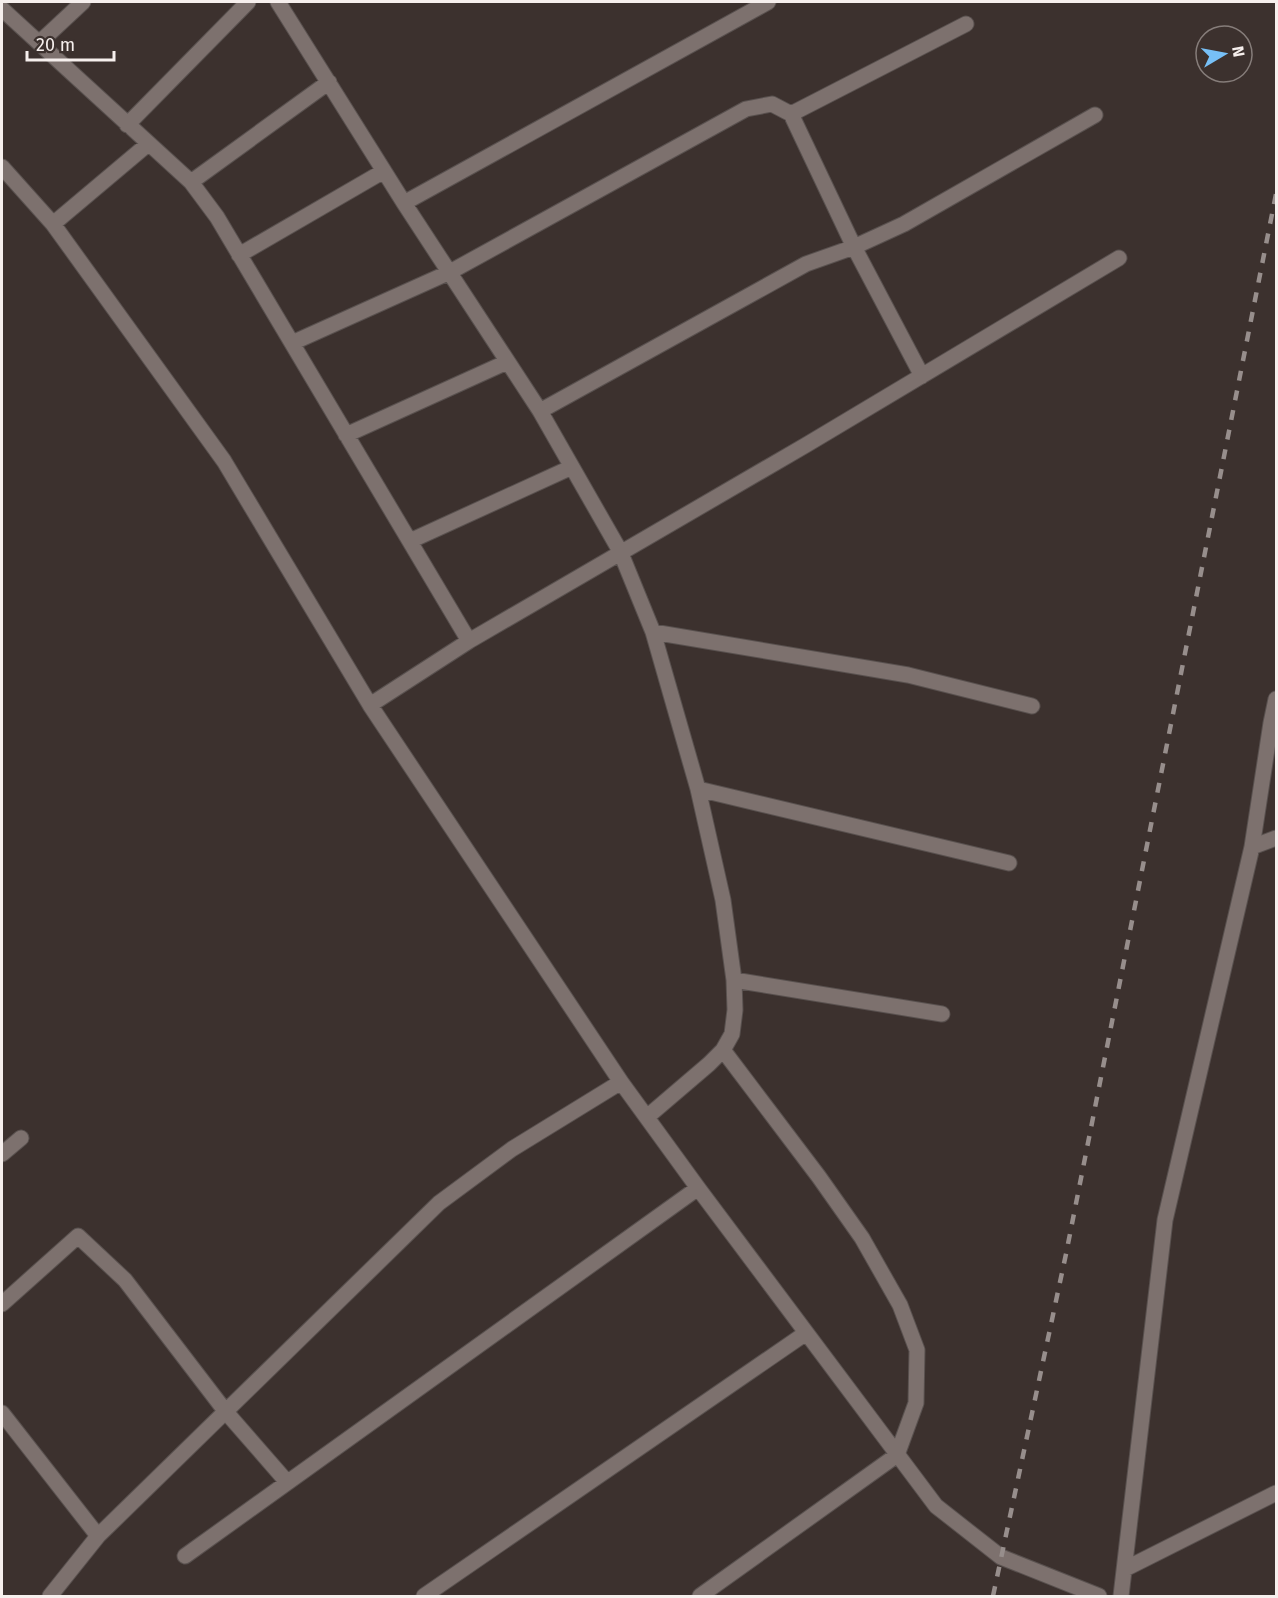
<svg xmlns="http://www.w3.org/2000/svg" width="1278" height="1598" font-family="'Fira Sans',sans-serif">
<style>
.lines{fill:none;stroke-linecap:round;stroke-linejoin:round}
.minor-casing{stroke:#59514f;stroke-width:17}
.minor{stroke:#7d716e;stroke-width:15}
.rail{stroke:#978e8c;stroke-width:4.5;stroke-dasharray:10 10;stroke-linecap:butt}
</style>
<rect width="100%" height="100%" fill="#3c312e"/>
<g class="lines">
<!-- minor casing -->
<g class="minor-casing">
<path id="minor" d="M278,2L404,203L540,411L620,551L653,632L698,789L723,900L734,980L735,1010L732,1034L723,1050L709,1064L647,1117
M2,9L191,182L217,217L469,641
M39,43L83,2
M791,114L966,24
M127,125L248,2
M2,167L53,224L224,461L370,705L621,1082L698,1188L936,1506L1001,1557L1099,1596
M191,182L329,82
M404,203L768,2
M53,224L148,144
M239,255L384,171
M292,343L450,272L746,109L772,104L791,114L854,247L922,376
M540,411L806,264L854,247L904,224L1095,115
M346,435L507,362
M410,541L572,467
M653,632L908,675L1032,706
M370,705L469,641L806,445L1119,258
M698,789L1009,863
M1252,847L1276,838
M734,980L942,1014
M2,1154L21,1138
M2,1304L78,1236L125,1280L226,1412L287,1482
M2,1413L98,1536
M185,1556L698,1188
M1125,1569L1276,1493
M50,1596L98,1536L439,1203L512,1149L621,1082
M424,1596L806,1333
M700,1596L897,1455L916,1403L917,1350L900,1305L862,1238L819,1177L723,1050
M1121,1596L1165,1220L1252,847L1271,723L1276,699"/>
</g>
<!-- minor -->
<use href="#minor" class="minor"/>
<!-- rail -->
<path class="rail" d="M993,1596L1066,1254L1276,194"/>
</g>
<!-- border -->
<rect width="1278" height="1598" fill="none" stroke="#f6efed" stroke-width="6"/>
<!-- north arrow -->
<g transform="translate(1224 54) rotate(80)"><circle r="28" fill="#3c312e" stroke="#867d7a" stroke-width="1.5"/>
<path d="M0-4.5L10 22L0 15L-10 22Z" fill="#77c0f7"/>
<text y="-9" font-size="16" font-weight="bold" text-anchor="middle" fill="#f6efed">N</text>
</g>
<!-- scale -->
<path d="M27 51v9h87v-9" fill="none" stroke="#f6efed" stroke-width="3"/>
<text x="36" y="51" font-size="18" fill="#f6efed" stroke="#3c312e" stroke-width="4.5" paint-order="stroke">20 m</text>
</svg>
